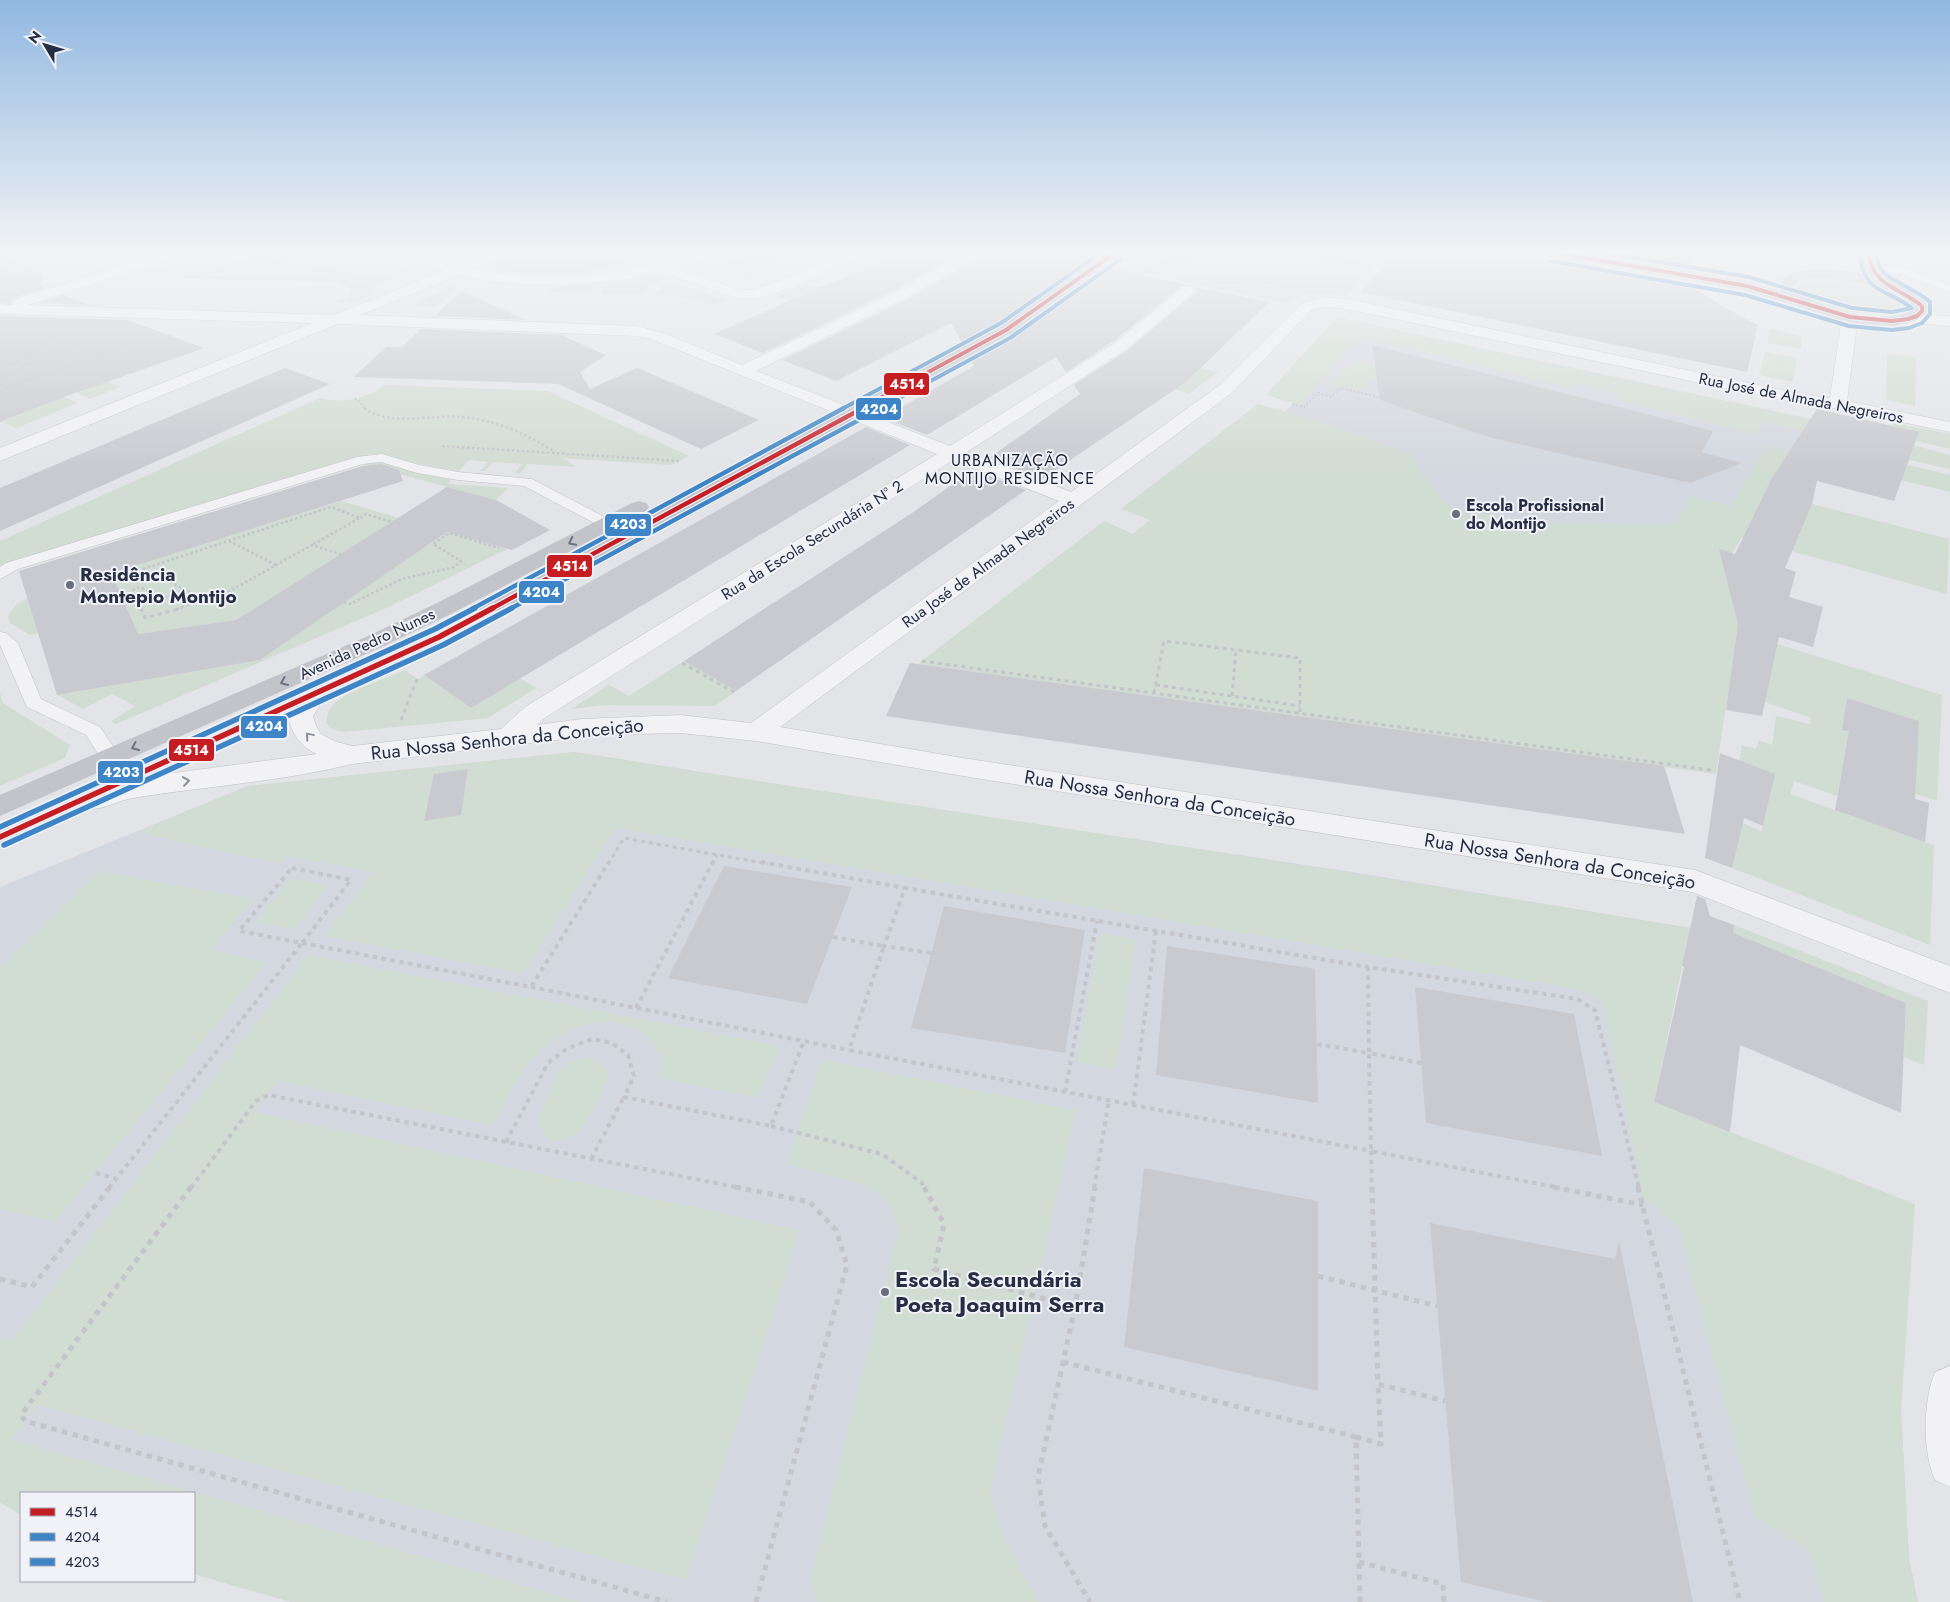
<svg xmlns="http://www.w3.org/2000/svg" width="1950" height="1602" font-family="Jost,sans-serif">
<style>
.built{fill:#d3d7df}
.green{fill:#d1dcd2;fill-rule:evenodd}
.building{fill:#c9cacf}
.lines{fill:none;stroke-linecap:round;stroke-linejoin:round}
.lane-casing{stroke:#c1c2c6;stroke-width:1}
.street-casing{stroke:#c1c2c6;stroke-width:1}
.path-far4{stroke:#c4c5cb;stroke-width:2;stroke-dasharray:2 2;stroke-linecap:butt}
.path-far3{stroke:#c4c5cb;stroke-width:2.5;stroke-dasharray:2.5 2.5;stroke-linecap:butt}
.path-far2{stroke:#c4c5cb;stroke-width:3;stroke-dasharray:4 4;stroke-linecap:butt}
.path-far1{stroke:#c4c5cb;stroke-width:4;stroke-dasharray:4.5 4.5;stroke-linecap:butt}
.path{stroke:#c4c5cb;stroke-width:5;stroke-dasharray:5.5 5.5;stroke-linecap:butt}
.lane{fill:#f2f2f4;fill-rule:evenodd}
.street{fill:#f2f2f4;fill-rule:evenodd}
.secondary{fill:#c3c4ca;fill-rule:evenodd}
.bus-1-far2-casing{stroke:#f0f2f8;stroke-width:5.5}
.bus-1-far1-casing{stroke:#f0f2f8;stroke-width:7}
.bus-1-casing{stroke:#f0f2f8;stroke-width:9}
.bus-2-far2-casing{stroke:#f0f2f8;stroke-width:5.5}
.bus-2-far1-casing{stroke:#f0f2f8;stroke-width:7}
.bus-2-casing{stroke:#f0f2f8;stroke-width:9}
.bus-3-far2-casing{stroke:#f0f2f8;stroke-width:5.5}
.bus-3-far1-casing{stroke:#f0f2f8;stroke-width:7}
.bus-3-casing{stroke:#f0f2f8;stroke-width:9}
.bus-1-far2{stroke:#c61d23;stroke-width:4}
.bus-1-far1{stroke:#c61d23;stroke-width:4.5}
.bus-1{stroke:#c61d23;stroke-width:5.5}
.bus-2-far2{stroke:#3d85c6;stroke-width:4}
.bus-2-far1{stroke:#3d85c6;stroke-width:4.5}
.bus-2{stroke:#3d85c6;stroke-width:5.5}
.bus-3-far2{stroke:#3d85c6;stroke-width:4}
.bus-3-far1{stroke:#3d85c6;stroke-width:4.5}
.bus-3{stroke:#3d85c6;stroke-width:5.5}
.oneway{stroke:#6d7280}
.oneway2{stroke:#8c909c}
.poi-dot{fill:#696e7d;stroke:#f0f2f8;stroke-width:2}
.labels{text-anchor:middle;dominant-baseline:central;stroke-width:4;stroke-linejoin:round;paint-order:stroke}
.far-street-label{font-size:16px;fill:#272e44;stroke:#f0f2f8}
.far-neighbourhood-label{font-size:16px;letter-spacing:1px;fill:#191f35;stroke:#f0f2f8}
.far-poi-label{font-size:16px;font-weight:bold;fill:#272e44;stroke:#f0f2f8;text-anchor:start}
.poi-label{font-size:19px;font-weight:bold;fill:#272e44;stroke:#f0f2f8;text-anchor:start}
.street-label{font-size:19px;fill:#272e44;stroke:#f0f2f8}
.near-poi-label{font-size:22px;font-weight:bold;fill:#272e44;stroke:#f0f2f8;text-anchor:start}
.line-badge{stroke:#f0f2f8;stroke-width:2}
.badge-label{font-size:14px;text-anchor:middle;font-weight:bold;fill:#fff}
</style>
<rect width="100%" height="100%" fill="#e3e4e8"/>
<!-- built -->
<path class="built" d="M1357,332L1804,431L1724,567L1738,624L1727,703L1133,534L1285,412Z
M575,752L906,805L1365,874L1690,928L1654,1102L1901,1411L1909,1559L1918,1602H291L194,1574V1493H21V1515L0,1502V887L248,786Z"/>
<!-- green -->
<path class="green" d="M0,252H136L71,272H42L35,274H0Z
M271,252H384L390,260L410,273L366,290L375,294L351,303L337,302L348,297L352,292L351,289L341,285L343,282L133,277L201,254L222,260H247Z
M665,252L674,257L613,269L610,263Z
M747,252H815L752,281L710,267Z
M867,252L881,256L859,268L844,264Z
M1148,252H1387L1346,296C1327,293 1302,291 1285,303L1123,268Z
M1484,252H1505L1536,257L1535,259L1544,261L1546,259L1646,278L1644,281Z
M650,276L665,279L650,285L642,295L600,294L605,283Z
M1827,277C1851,281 1887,281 1901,304L1899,309C1877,319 1833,312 1812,301C1806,298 1801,293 1796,289L1797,284L1802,280Z
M672,282L721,299H726L712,305L698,300L675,297V296L655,295L661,287Z
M807,283L819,287L789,301L776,296Z
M460,284L436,307L410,305Z
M594,284L590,293L547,292L552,287Z
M1337,317L1811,419L1804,431L1763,422L1756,434L1616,399L1619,394L1576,384L1573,389L1360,336L1300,405L1266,395Z
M1770,328L1802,337L1801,349L1767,343Z
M1136,351L1218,372L1189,394L1112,368Z
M1765,352L1797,358L1793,382L1759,375Z
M1887,354L1916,357L1915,406L1886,399Z
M1355,359L1386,367L1362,391L1330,383Z
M106,381L120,387L90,399L77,393Z
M384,385L548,391L689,456L671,465L562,458L577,467L528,464L519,474L515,473L522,464L493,462L485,471H480L488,462L469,460L459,471L418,464L383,455L370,454L12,561L0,567V541L320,398C339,404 370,399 384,385Z
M64,397L78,403L16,428L2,422Z
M1258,404L1310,418L1410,454L1420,471L1448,506L1531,523L1675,524L1685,507L1688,496L1731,506L1767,446L1790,452L1812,504L1949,539L1947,594L1741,537L1724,567L1738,624L1716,774L918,664L1104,521L1133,534L1150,520L1121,509Z
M1893,423L1950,434V449L1891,435Z
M1914,445L1950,455V469L1909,460Z
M1853,452L1950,475V492L1848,467Z
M376,461L451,480L448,484L508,488L496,500L362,464Z
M341,501L399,518L236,620L138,634L112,572Z
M447,532L508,549L384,609L116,724L111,721L135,706L112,694L83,709L58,695L260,660Z
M28,598L39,633L30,635L10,623L8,615L17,604Z
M1777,644L1942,695L1937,801L1842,769L1837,796L1794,781L1790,794L1934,845L1930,945L1732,868L1742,823L1762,831L1771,792L1740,780L1738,769L1742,745L1756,749L1759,740L1772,745L1776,716L1810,724L1811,718L1765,702ZM1847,698L1919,721L1917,752L1843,728Z
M684,661L736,691L715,706L604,705L571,709L609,685L629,696Z
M405,670L418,679L424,675L471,708L520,678L536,688L488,718L344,732L331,729L326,723C327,716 329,709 333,705C346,691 387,678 405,670Z
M0,693L3,703L70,745L65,758L0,786Z
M575,752C946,811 1319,866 1690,928L1654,1102L1915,1204L1901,1411L1909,1559L1918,1602H1824L1810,1551L1755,1517L1679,1228L1640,1194L1636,1181L1639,1172L1602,1001L1577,989L616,828L523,973L324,936L374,872L286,856L279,863L165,839L139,831L248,786Z
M99,871L254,899L210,950L267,962L55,1222L0,1209V968Z
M290,879L329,885L294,929L255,923Z
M1734,925L1928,1001L1924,1065L1904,1057L1906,1003L1786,954L1722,983Z
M1100,933L1136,939L1116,1070L1077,1062Z
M308,955L780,1046L758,1098L659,1078C660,1071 662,1061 660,1055C651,1028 613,1017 588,1024C570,1029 552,1040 538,1053C520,1071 506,1103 493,1125L278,1081L254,1112L800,1230L686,1580L37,1405L12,1440L581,1602H291L194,1574V1493H21V1515L0,1502V1338L12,1341Z
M586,1057C599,1060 604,1062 609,1075C600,1093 584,1140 560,1141C556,1141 552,1140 548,1140L539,1127L540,1113L557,1074L569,1063Z
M822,1060L1076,1110L990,1492L1005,1541L1039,1602H817L811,1578L899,1229L891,1206L867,1186L787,1164Z"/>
<!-- building -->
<path class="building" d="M512,252H617L618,264L576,274H559L495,271L486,266L509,257Z
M909,252H962L895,290L763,353L714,334L823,286Z
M983,252H1031L1087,264L999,325L963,345L951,323L836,381L782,360L907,300L980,257Z
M1398,252H1484L1567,267L1568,261L1683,281L1725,308L1758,325L1747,372L1360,292Z
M1581,252H1694L1687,270Z
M1105,267L1188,285L1182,286L1114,341L1066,372L1056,357L927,435L883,418L974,366L970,358L1013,335Z
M0,273L42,275L40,286L45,288L13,298L9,303L0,302Z
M1195,287L1269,302L1186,382L1042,479L989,458L1080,394L1074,385L1128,350L1194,294L1197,291Z
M461,291L526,320L435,316Z
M64,295L90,305L39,303Z
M0,316L128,320L204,348L64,397L0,422Z
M421,329L561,335L606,355L580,372L590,389L637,368L759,420L701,449L558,384L354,377L386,347H402Z
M1372,345L1713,431L1702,452L1742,463L1690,483L1488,437L1380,400Z
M285,368L330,384L0,531V488Z
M1817,409L1919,432L1894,501L1817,481L1812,504L1785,568L1796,572L1789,597L1823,607L1813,647L1779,637L1762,716L1726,710L1738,624L1719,549L1735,554L1772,478Z
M866,427L910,445L471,708L424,675Z
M381,464L399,470L403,481L112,573L138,634L236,620L447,487L496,500L550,530L512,550L447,532L260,660L57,695L19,571L363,466Z
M973,470L1026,490L736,691L684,661L912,513Z
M910,663L1664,766L1685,834L886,716Z
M1847,698L1919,721L1915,799L1929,803L1925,842L1835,810L1849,731L1842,730Z
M1720,753L1775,774L1763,826L1744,818L1732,868L1705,858Z
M468,769L461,815L424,821L434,774Z
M724,866L852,887L807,1004L668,978Z
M1697,896L1705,899L1710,916L1734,925L1733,933L1906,1003L1901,1113L1740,1045L1730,1132L1654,1102L1684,967L1682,966Z
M944,906L1085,930L1065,1053L911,1028Z
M1167,946L1315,969L1318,1103L1156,1075Z
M1415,987L1574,1014L1602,1156L1426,1123Z
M1144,1168L1318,1201V1391L1124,1347Z
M1430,1223L1615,1259L1619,1241L1693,1602H1546L1461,1582Z"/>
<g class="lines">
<!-- lane casing -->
<g class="lane-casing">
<path id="lane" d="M1867,262L1911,270L1950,285V292L1904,275L1863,267L1862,265Z
M382,454L419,465L458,472L532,479L612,521L615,524L612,527H602L524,486L458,480L417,473L381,462L363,464L18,569L0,579V567L6,563L357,457Z
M0,632L6,633L18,643L41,699L100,727L121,758L118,763L111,765L104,763L86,735L27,707L0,645Z"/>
</g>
<!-- street casing -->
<g class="street-casing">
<path id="street" d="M164,252H184L182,255L28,305L334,315L444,271L425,262L414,252C433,252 440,260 457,265L492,252H510L508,255L473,269C531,280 588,278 646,267C663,263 680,255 697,252C703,251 711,252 717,252L715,255L677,268L739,290H752L788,278L841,252H857L848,260L812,279L774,294L755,299L732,297L662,272L621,280L557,286L494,282L459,275L360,315L637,326L663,333L742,365L896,292L965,252H981L979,255L906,298L756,371L950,446L1115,343L1183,287H1193L1195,290L1193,293L1127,349L967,452L1071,492L1220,385L1301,304L1324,297L1347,299L1806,395L1830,398L1842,317L1844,314H1856L1858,317L1847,401L1950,422V432L1838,409L1806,405L1347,309L1324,307L1311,310L1232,393L780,727L963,758L1695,870L1950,966V993L1692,892L963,776L756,741L680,733L633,734L582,737L352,764C280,782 206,786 133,798C115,801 99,813 81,808L77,801L81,794L128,779L317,754C300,747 292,733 287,715C297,700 304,684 324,689L327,695L313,716L316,726L321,734L334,741L352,746L501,729L525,707L937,454L651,339L637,336L338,324L0,461V448L312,323L0,314V304L13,305L11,303L14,300ZM953,460L1059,501L751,723L680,715L582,719L537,725L543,719Z
M1908,314L1950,316V326L1902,322L1900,319L1902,316Z
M1950,1366V1487L1935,1480C1922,1451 1923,1401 1935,1372Z"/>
</g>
<!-- path-far4 -->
<path class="path-far4" d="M746,252L759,266
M1281,252L1321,256L1372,268
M1488,252L1526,259
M253,258L312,252
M249,259L368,278
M0,261L4,260L35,271
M733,263L784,255
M0,272L25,273
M1144,272L1170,261L1222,252
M186,277L343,281L341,282
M201,277L245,260
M1212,283L1261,282L1291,285
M953,311L963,313
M15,363L29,364
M0,365H10L54,337
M0,377L91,339
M0,391L137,340
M355,398L366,409
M1292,404L1304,407L1318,393L1331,397L1341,388L1379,397"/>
<!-- path-far3 -->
<path class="path-far3" d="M364,408C391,427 432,414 462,417C496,420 527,434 555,452
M442,446L679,461
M360,518L366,514L392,522
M229,541L276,565
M143,569L331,507L360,518L312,545
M118,571L119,576L143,569L210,602L312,545L340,554
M344,602L350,604L402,579L454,567L461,561L433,544L449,533L499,548
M141,609L133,590L140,587L165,598L186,589
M177,609L203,599"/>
<!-- path-far2 -->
<path class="path-far2" d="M141,608L145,618L182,608
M922,661L1710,770V774
M682,663L734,692
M1156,685L1300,706
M1154,693L1164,641L1300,658V713
M1232,696L1236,650
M401,720L417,679
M608,864L624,838L768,864
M712,864L717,855"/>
<!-- path-far1 -->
<path class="path-far1" d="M761,862L905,888
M292,868L351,880L302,943L239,931Z
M833,937L884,946L849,1050L1371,1151L1372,1188
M302,943L531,987L609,862
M931,953L884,946L905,888L1368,967
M531,987L849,1050
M636,1008L713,862
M1317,1044L1369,1053L1371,1151L1560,1188
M1421,1063L1369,1053L1368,967L1577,999L1595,1010L1639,1188
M1065,1092L1097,921
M1133,1105L1156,931
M771,1126L882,1154L922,1183L925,1188
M506,1142L548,1063L568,1048L592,1039L612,1043L628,1055L634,1076L624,1097L771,1126L804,1041
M591,1159L624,1097
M96,1173L116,1179
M109,1188L302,943
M191,1188L256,1101L268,1095L741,1188
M1094,1188L1109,1100"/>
<!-- path -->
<path class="path" d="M191,1187L21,1415L25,1421L667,1602
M735,1187L810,1202L836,1230L847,1265L756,1602
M924,1187L944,1224L934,1269L1075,1307L1095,1187
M1372,1187L1378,1384L1445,1401
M1553,1187L1643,1205
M1638,1187L1740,1602
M1318,1276L1437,1306
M0,1279L32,1287L110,1187
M1075,1307L1038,1477L1045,1526L1090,1602
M1063,1362L1356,1437
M1359,1562L1443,1584L1444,1602
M1360,1602L1356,1437L1381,1444L1378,1384"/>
<!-- lane -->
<use href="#lane" class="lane"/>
<!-- street -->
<use href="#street" class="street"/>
<!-- secondary -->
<path class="secondary" d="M1107,252H1123L1012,333L447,642L0,848V825L431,632L1000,327Z
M1545,252H1573L1747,282L1780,291L1779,288L1782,279C1800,264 1844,270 1866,275L1862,268L1861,252H1875L1878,271C1890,283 1930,293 1930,311L1915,321L1893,326L1852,323L1745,290L1552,256ZM1817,278C1842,280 1902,283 1914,309C1882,327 1820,311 1794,287L1797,281Z
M639,501L646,503L649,507L646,511L453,613L384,646L0,816V795L368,636L437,603L632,503Z"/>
<!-- bus-1-far2 casing -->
<g class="bus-1-far2-casing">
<path id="bus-1-far2" d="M1552,252L1747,286L1850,317L1892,321L1908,319L1917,316L1922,311V306C1897,286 1874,288 1868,252
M860,409L1006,330L1116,252"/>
</g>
<!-- bus-1-far1 casing -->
<g class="bus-1-far1-casing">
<path id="bus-1-far1" d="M491,609L863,408"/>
</g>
<!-- bus-1 casing -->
<g class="bus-1-casing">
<path id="bus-1" d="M0,837L439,637L493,608"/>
</g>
<!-- bus-2-far2 casing -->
<g class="bus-2-far2-casing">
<path id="bus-2-far2" d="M1550,261L1745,295L1849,326L1892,330L1909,328L1922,323L1930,314V302C1918,290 1887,280 1880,268C1877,263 1877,257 1877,252
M879,409L1010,338L1121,259"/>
</g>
<!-- bus-2-far1 casing -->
<g class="bus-2-far1-casing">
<path id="bus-2-far1" d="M510,609L881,408"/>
</g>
<!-- bus-2 casing -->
<g class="bus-2-casing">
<path id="bus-2" d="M4,845L443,645L512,608"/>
</g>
<!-- bus-3-far2 casing -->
<g class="bus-3-far2-casing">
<path id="bus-3-far2" d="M1600,252L1749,277L1852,308L1892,312L1912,308C1884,287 1865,295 1859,253
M842,409L1001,323L1102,252"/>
</g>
<!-- bus-3-far1 casing -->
<g class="bus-3-far1-casing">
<path id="bus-3-far1" d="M472,609L844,408"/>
</g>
<!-- bus-3 casing -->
<g class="bus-3-casing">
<path id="bus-3" d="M0,827L435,629L475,608"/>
</g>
<!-- bus-1-far2 -->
<use href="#bus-1-far2" class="bus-1-far2"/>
<!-- bus-1-far1 -->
<use href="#bus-1-far1" class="bus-1-far1"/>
<!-- bus-1 -->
<use href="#bus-1" class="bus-1"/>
<!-- bus-2-far2 -->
<use href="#bus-2-far2" class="bus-2-far2"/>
<!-- bus-2-far1 -->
<use href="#bus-2-far1" class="bus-2-far1"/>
<!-- bus-2 -->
<use href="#bus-2" class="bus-2"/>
<!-- bus-3-far2 -->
<use href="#bus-3-far2" class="bus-3-far2"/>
<!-- bus-3-far1 -->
<use href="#bus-3-far1" class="bus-3-far1"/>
<!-- bus-3 -->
<use href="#bus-3" class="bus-3"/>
</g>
<!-- one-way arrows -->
<defs><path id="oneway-chevron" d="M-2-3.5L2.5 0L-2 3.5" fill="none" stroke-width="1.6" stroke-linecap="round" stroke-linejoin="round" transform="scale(1.25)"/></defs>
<g class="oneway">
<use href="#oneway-chevron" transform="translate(572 542) rotate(153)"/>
<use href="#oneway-chevron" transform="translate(284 682) rotate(156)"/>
<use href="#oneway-chevron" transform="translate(135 747) rotate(156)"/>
</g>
<g class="oneway2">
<use href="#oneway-chevron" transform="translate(309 736) rotate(-130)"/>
<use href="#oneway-chevron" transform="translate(186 781) rotate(-8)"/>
</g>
<!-- sky -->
<linearGradient id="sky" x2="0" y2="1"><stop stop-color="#91b8e1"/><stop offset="0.53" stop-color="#f2f3f5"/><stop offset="1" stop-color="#f2f3f5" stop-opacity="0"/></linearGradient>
<rect width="1950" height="476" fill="url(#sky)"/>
<!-- markers -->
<g class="poi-dot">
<circle cx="1456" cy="514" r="5"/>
<circle cx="70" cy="585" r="5"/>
<circle cx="885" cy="1292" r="5"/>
</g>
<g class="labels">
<!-- far-street labels -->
<g class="far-street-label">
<text transform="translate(1801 398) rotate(11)">Rua José de Almada Negreiros</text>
<text transform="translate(812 540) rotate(-32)">Rua da Escola Secundária Nº 2</text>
<text transform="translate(988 563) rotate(-36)">Rua José de Almada Negreiros</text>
<text transform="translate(367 644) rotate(-25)">Avenida Pedro Nunes</text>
</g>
<!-- far-neighbourhood labels -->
<g class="far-neighbourhood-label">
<text x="1010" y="460">URBANIZAÇÃO<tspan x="1010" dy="18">MONTIJO RESIDENCE</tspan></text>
</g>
<!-- far-poi labels -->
<g class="far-poi-label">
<text x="1466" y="505">Escola Profissional<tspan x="1466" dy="18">do Montijo</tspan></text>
</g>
<!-- poi labels -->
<g class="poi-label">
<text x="80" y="574">Residência<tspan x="80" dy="22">Montepio Montijo</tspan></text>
</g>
<!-- street labels -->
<g class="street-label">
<text transform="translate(507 739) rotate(-6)">Rua Nossa Senhora da Conceição</text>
<text transform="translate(1160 798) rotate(9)">Rua Nossa Senhora da Conceição</text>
<text transform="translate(1560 861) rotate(9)">Rua Nossa Senhora da Conceição</text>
</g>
<!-- near-poi labels -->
<g class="near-poi-label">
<text x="895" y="1279">Escola Secundária<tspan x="895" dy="25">Poeta Joaquim Serra</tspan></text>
</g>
</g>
<g class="line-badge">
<rect x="883" y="372" width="47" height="24" rx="5" fill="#c61d23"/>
<rect x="855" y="397" width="47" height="24" rx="5" fill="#3d85c6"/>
<rect x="604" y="513" width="48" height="24" rx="5" fill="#3d85c6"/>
<rect x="546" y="554" width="47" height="24" rx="5" fill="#c61d23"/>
<rect x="518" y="580" width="47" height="24" rx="5" fill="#3d85c6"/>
<rect x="240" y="715" width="48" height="24" rx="5" fill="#3d85c6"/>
<rect x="168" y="738" width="47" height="24" rx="5" fill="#c61d23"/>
<rect x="97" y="760" width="47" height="24" rx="5" fill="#3d85c6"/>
</g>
<g class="badge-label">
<text x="907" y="389">4514</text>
<text x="879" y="414">4204</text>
<text x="628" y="529">4203</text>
<text x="570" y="571">4514</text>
<text x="541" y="597">4204</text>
<text x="264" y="731">4204</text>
<text x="191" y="755">4514</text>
<text x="121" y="777">4203</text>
</g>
<!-- legend -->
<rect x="20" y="1492" width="175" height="90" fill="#f0f2f8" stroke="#a0a4b0"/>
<rect x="30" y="1508" width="25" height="8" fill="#c61d23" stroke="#a0a4b0"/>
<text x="65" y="1517" font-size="15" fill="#272e44">4514</text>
<rect x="30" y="1533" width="25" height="8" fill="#3d85c6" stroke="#a0a4b0"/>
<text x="65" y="1542" font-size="15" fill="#272e44">4204</text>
<rect x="30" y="1558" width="25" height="8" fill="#3d85c6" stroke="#a0a4b0"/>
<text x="65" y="1567" font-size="15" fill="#272e44">4203</text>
<!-- north arrow -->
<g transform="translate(45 45) rotate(308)" stroke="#f0f2f8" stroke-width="4" paint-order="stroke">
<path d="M0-4L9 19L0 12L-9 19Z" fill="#272e44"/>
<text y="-8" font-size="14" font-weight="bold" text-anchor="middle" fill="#272e44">N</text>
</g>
</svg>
